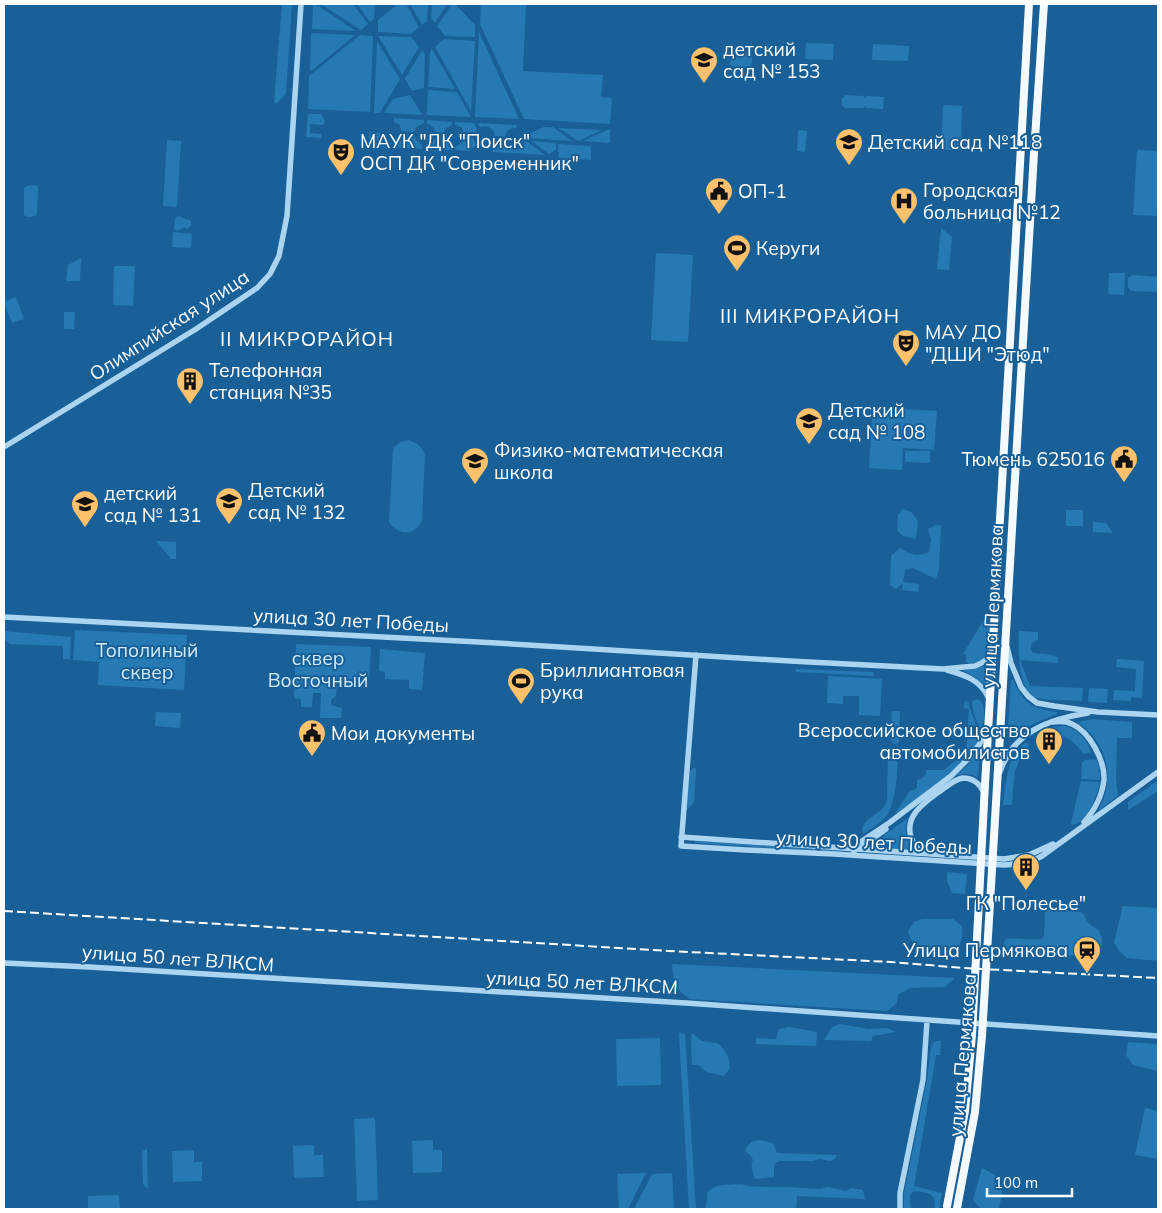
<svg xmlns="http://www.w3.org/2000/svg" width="1162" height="1213" font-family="Mulish,sans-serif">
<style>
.green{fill:#2779b4}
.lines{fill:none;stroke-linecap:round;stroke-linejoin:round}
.minor{stroke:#abd4f1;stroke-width:5.5}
.major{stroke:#f5faff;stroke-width:8}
.rail{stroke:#fff;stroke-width:2;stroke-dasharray:9 4;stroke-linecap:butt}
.major-bridge{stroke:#f5faff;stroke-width:8}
.labels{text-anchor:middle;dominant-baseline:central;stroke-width:4;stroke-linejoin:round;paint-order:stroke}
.poi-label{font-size:19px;fill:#fff;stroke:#186097;text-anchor:start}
.street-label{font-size:19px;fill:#fff;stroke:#186097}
.park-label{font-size:19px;fill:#d2ebfc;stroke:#186097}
.neighbourhood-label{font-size:20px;letter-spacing:1px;fill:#fff;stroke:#186097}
</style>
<rect width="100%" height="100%" fill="#186097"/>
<!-- green -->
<path class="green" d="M282,4H292L286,94L276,104L274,102Z
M315,4L356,31L312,29L313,6Z
M321,4H353L368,24L361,30Z
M357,4H375L374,19L370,22Z
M398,4H406L419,27L411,34L378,32V20Z
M410,4H428L427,21L422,25Z
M432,4H447L435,23L431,18Z
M452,4H455L475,25V37L445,36L437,26Z
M481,4H526L523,71L603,75L601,97L612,98L610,124L524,119L480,24Z
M479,32L519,119L475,117Z
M311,33H312L355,35L310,72Z
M360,35L373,36L370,112L308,109L309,76Z
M378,36L411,37L419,47L402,75Z
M444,39L475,41L471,111L435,47Z
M377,41L400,79L380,113H374Z
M806,43L834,44L833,60L805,59Z
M873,44L909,46L908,61L872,60Z
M432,49L455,89L428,87L430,51Z
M422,50L425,54L424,88L412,91L405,79Z
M735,52L750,53L751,54C753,59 753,66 748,68L732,66L730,64L731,54Z
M428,90L457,92L471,117L427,115Z
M410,95L422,115L384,113L393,99Z
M845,95L863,96L866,99V96L884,97L883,109L866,108V106L863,108H845L842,105V98Z
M943,105L962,106L961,150H941Z
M308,114H321L325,121L323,125L310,124V133L321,134V138L306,137Z
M394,118L424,120V123L416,127L414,132L402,131L399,124L394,122Z
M427,120L452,122V125L446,128L443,134L436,133L434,128L427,123Z
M455,122L474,123L477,129L473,135H465L461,127L455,125Z
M478,123L517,125L516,128C510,128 506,131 505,137L495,136C494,128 488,125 480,127Z
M544,127H553L572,141L526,138V135Z
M558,128L602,130L578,141Z
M607,130H610V143L583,141Z
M798,130L807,131L805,152L797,151Z
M370,132L380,133L384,140L389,143V147L375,146L368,137Z
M402,134L414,135L416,140L422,145V149L393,147V143L399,140Z
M436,136H443L445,142L452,146V150L425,149L426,145L433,141Z
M465,137L473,138L476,144L470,151L455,150V147L462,143Z
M495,139L504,140L506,145L513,150L522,148L526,141L545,155L493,152L490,146L493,144Z
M167,140L181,141L177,207L163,206Z
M531,141L556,143V150L549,154Z
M558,144L591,146V160L559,158Z
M1137,150L1158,151V216L1133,215Z
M37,185L38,188L37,215C33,217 27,218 24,215V188L26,186Z
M178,216L191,221V225L187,229L185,227L177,231L174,229L175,219Z
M941,228L952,237L949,270L937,269Z
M173,232L192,234L191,248L172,247Z
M656,253L693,255L688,342L651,340Z
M81,258L80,281H66L68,265Z
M114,266H135L133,306L113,305Z
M1109,273H1125L1124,295L1108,294Z
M1133,275L1158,277V291L1156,292L1131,291L1128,287V278Z
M16,297L24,319L12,323L4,302Z
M64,312H75L74,329H64Z
M887,408L937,411L934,450L903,448L902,470L869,468L872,416L886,417Z
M408,440C417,442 421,446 425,454L422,521C414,536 399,536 389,522L393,450C397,443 401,441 408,440Z
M905,451H930V463L905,462Z
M903,509L911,512L918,521L916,539L903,536L897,530L898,514Z
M1066,510H1083V526H1066Z
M1093,522L1106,523L1113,533L1093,532Z
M936,525L941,526L939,569L936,579L913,568L905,570L903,582L919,584L918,592L902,590L903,583L896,589L890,585L891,556L900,548C911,555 917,557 929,552L931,540L928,529Z
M156,541L176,542V559H171Z
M983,621L989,622C991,635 994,656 978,662C975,663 970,663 966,663V654H963Z
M75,630L187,635L184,690L98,685L99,662L73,660Z
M4,631L71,637L70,659H63V646L10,644L4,639Z
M1019,631L1038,632V640L1033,642C1030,646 1030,649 1033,653L1053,655V656L1058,657V663L1020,660L1030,686L1083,688L1082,701C1071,700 1045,701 1035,697C1017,688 1018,648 1019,631Z
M296,644L371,647L369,683H339L337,684L336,696L331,700V705L342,708L341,718H320L321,693H313L312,707H301V699L294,698Z
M380,649L425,653L422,690L409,689V680L385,679V672L379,671Z
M1117,659L1144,661L1142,698L1131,697V701L1113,700L1114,690L1135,691L1136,669L1116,667Z
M989,664L987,687L973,676L963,671L964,670C973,670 980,668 989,664Z
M795,669L873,672L875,676L797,672L795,670Z
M828,676L882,679L880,716L859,715V696H843V704L827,703Z
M1013,679C1023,704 1032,708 1057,712V714L1037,722L1024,729L1017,736L1008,726L1011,680Z
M1089,688L1108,689L1107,703L1088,702Z
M977,699L981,701C987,711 983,723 981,734C978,723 972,712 972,701Z
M968,701C970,712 979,728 978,738C975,761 916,800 897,813L896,812L909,792L917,788V780C923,779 926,776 926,770H944L966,752L969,709L964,708V702Z
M892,711H900L899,743L894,744L890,739Z
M156,712L181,713L180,728L155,726Z
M1093,719L1132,722V738H1117L1116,779L1118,796L1098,811C1116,779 1108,742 1077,722Z
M1064,726C1077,728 1089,741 1091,753L1083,754C1073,740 1068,735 1050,735V729L1052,727Z
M1026,742L1029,745L1023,751L1015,771L1013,789L1012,805H1003C1006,782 1006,758 1026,742Z
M980,748L978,778C971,773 964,773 956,776L967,766Z
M888,750L898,754C897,773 897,806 883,820C878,825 869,830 863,834C858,814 891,817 887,792Z
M1095,759C1100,764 1100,773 1100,780L1081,779L1082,762L1085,760Z
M693,768H695L696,770L694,802L688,809H686L690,771Z
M1158,780V791L1128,810V802Z
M1081,781L1100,782C1097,796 1088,821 1073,825L1071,823Z
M908,818C904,830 906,841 915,851L868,847Z
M695,841L841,851V853L695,843Z
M947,872L967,874L965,894L952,893L947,881Z
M1123,906L1158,908V961L1127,958L1119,951L1114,942Z
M1048,909L1081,912C1085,915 1085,918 1088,922C1090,926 1095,927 1098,930C1105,938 1102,947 1098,954L1088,956L1026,954L1010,951L1006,947L1004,943L1006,939C1018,937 1030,941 1042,939L1044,936L1045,912Z
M922,919H953L962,926C966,956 941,958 919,952L911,940L908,931L914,922Z
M672,964L955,978L945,987L910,988L898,995L897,1003L887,1011L690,999C673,987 674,983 672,964Z
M840,1024L868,1029L887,1028L896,1032L873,1036L871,1041L824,1040L832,1027Z
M789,1027L813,1031L817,1033L816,1046L756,1044V1038L776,1039L779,1029Z
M679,1033L685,1034L696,1209H689Z
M692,1033L702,1041L717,1043L721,1046L728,1056L730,1068L724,1076L707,1072L698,1065H692L691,1043Z
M660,1038L661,1085L617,1086L616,1039Z
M936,1041H941L940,1055H936L914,1186L942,1193L939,1209H934C937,1192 928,1193 914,1191C908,1194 910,1203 911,1209H904V1193L927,1080L931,1047L933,1043Z
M1128,1042L1158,1044V1071L1133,1065L1126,1055Z
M1145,1108L1158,1111V1159L1135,1155Z
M375,1118L378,1200L357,1201L354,1119Z
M433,1140V1150H442V1172L413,1173L412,1141Z
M759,1140L773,1143L777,1153L837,1155L835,1159L830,1161L819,1159L813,1161H780L775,1163L774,1168V1177L755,1179C753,1174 750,1164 753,1160L750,1155L746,1152V1148L751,1142Z
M314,1145V1155H323L324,1177L294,1178L293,1146Z
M147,1149L148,1189L145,1187L143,1184L142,1154L143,1151Z
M194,1150V1162H202V1181L173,1182L172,1151Z
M982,1168L995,1175L1002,1194L999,1209H981L973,1200Z
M646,1173L628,1209H619L617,1174Z
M672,1173L674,1209H634L652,1174Z
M741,1184L748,1186L766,1187H785L820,1189L828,1187L846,1191L851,1188L863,1190L865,1199L797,1196L796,1209H706C705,1204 708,1199 707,1193C715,1183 730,1185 741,1184Z
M119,1195L120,1209H88V1196Z"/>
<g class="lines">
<!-- minor -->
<path class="minor" d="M4,447L196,329L257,288L270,274L279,256L287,216L301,4
M4,617L497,643L790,661L943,669L975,666C983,663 989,659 992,652
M1007,647L1011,663L1021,687L1028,696L1037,703L1054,706L1098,712L1158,715
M696,655L681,846L746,850L834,854L1004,865C1017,864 1030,863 1042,856L1158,772
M947,670C965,675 981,680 989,699
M1053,722C1060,721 1066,721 1072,724C1090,732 1105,761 1104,780C1102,796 1095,810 1084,822
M1000,772C1013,732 1049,719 1088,713
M681,837L1004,859L1029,855L1053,844
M856,848L864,845L886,829
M854,852V849L859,843L889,823L951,776L970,757L979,745L986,730
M923,853C917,849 914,844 911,837C904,814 927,801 943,789C949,785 955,779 963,778C974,778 980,784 984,793
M4,963L89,967L686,1003L1158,1036
M900,1209V1193L923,1080L927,1021"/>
<!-- major -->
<path class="major" d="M984,803L1029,4
M996,803L1034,153L1044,4"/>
<!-- rail -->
<path class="rail" d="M4,911L669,951L891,962L963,968L1158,978"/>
<!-- major-bridge -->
<path class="major-bridge" d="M947,1206L965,1111L972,1035L984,803
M957,1208L975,1112L982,1036L996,803"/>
</g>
<!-- icons -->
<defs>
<g id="school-pin" transform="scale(1.4375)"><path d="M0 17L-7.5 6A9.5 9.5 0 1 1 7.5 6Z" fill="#ffc16b" stroke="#186097"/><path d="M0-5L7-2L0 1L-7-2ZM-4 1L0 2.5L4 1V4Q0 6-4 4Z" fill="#111"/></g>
<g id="theatre-pin" transform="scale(1.4375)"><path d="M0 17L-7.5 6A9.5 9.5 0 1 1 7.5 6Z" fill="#ffc16b" stroke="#186097"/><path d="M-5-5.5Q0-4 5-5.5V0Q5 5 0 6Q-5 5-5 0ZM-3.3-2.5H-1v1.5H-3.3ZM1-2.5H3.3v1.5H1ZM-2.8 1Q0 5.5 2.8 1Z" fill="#111"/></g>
<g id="civic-pin" transform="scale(1.4375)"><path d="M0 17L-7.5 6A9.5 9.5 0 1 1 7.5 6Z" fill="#ffc16b" stroke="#186097"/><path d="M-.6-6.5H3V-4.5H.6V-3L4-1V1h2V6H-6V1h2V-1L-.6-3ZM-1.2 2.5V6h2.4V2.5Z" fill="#111"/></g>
<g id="hospital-pin" transform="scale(1.4375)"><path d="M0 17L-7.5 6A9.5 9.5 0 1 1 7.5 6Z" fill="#ffc16b" stroke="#186097"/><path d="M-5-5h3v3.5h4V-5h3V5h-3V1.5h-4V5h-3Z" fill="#111"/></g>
<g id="stadium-pin" transform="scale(1.4375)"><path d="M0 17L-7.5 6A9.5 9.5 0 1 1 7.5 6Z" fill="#ffc16b" stroke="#186097"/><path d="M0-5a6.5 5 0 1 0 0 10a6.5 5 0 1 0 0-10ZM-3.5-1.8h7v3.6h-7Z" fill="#111"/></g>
<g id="building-pin" transform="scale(1.4375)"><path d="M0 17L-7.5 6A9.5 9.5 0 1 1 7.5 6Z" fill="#ffc16b" stroke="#186097"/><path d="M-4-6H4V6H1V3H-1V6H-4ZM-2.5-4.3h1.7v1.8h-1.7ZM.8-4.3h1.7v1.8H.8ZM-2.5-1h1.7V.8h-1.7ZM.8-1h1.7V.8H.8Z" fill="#111"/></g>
<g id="station-pin" transform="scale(1.4375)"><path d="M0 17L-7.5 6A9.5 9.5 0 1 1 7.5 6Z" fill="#ffc16b" stroke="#186097"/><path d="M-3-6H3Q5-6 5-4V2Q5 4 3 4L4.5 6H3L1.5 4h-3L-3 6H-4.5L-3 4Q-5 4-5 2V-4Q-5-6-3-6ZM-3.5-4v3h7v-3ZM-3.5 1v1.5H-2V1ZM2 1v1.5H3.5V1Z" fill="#111"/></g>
</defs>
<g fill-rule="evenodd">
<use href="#school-pin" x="704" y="60"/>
<use href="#school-pin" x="849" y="142"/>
<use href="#theatre-pin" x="341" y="152"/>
<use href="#civic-pin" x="719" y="191"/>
<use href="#hospital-pin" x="904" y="201"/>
<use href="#stadium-pin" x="737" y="248"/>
<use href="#theatre-pin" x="906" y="343"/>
<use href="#building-pin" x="190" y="381"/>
<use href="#school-pin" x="809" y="421"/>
<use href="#civic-pin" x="1124" y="459"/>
<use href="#school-pin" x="475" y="461"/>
<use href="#school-pin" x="229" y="501"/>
<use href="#school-pin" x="85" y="504"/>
<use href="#stadium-pin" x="521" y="681"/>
<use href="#civic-pin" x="312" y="733"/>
<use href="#building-pin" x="1049" y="741"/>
<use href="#building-pin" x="1026" y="867"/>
<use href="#station-pin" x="1087" y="950"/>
</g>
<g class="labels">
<!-- poi labels -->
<g class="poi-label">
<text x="723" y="49">детский<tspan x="723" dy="22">сад № 153</tspan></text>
<text x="360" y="141">МАУК "ДК "Поиск"<tspan x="360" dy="22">ОСП ДК "Современник"</tspan></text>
<text x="868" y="142">Детский сад №118</text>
<text x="923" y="190">Городская<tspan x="923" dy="22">больница №12</tspan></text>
<text x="738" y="191">ОП-1</text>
<text x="756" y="248">Керуги</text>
<text x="925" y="332">МАУ ДО<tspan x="925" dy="22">"ДШИ "Этюд"</tspan></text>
<text x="209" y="370">Телефонная<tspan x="209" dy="22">станция №35</tspan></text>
<text x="828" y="410">Детский<tspan x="828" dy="22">сад № 108</tspan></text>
<text x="494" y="450">Физико-математическая<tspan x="494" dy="22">школа</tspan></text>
<text x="1105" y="459" text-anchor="end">Тюмень 625016</text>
<text x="248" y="490">Детский<tspan x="248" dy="22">сад № 132</tspan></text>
<text x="104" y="493">детский<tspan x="104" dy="22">сад № 131</tspan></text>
<text x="540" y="670">Бриллиантовая<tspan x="540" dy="22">рука</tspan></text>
<text x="1030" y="730" text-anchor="end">Всероссийское общество<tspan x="1030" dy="22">автомобилистов</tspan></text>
<text x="331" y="733">Мои документы</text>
<text x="1026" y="903" text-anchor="middle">ГК "Полесье"</text>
<text x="1068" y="950" text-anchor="end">Улица Пермякова</text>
</g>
<!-- street labels -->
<g class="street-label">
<text transform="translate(169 325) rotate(-33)">Олимпийская улица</text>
<text transform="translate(992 606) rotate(-87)">улица Пермякова</text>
<text transform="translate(351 620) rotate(3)">улица 30 лет Победы</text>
<text transform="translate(874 842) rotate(3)">улица 30 лет Победы</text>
<text transform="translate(178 958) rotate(4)">улица 50 лет ВЛКСМ</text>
<text transform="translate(582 982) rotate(3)">улица 50 лет ВЛКСМ</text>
<text transform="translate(962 1055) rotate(-85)">улица Пермякова</text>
</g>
<!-- park labels -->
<g class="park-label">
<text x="147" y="650">Тополиный<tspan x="147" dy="22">сквер</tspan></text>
<text x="318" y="658">сквер<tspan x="318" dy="22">Восточный</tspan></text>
</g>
<!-- neighbourhood labels -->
<g class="neighbourhood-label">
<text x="810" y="315">III МИКРОРАЙОН</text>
<text x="307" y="338">II МИКРОРАЙОН</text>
</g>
</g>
<!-- border -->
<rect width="1162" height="1213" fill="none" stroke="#ffffff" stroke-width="10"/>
<!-- scale -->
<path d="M987 1188v8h85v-8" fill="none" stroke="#ffffff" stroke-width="2.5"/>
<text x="994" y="1188" font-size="15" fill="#ffffff" stroke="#186097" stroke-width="4" paint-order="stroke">100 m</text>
</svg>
